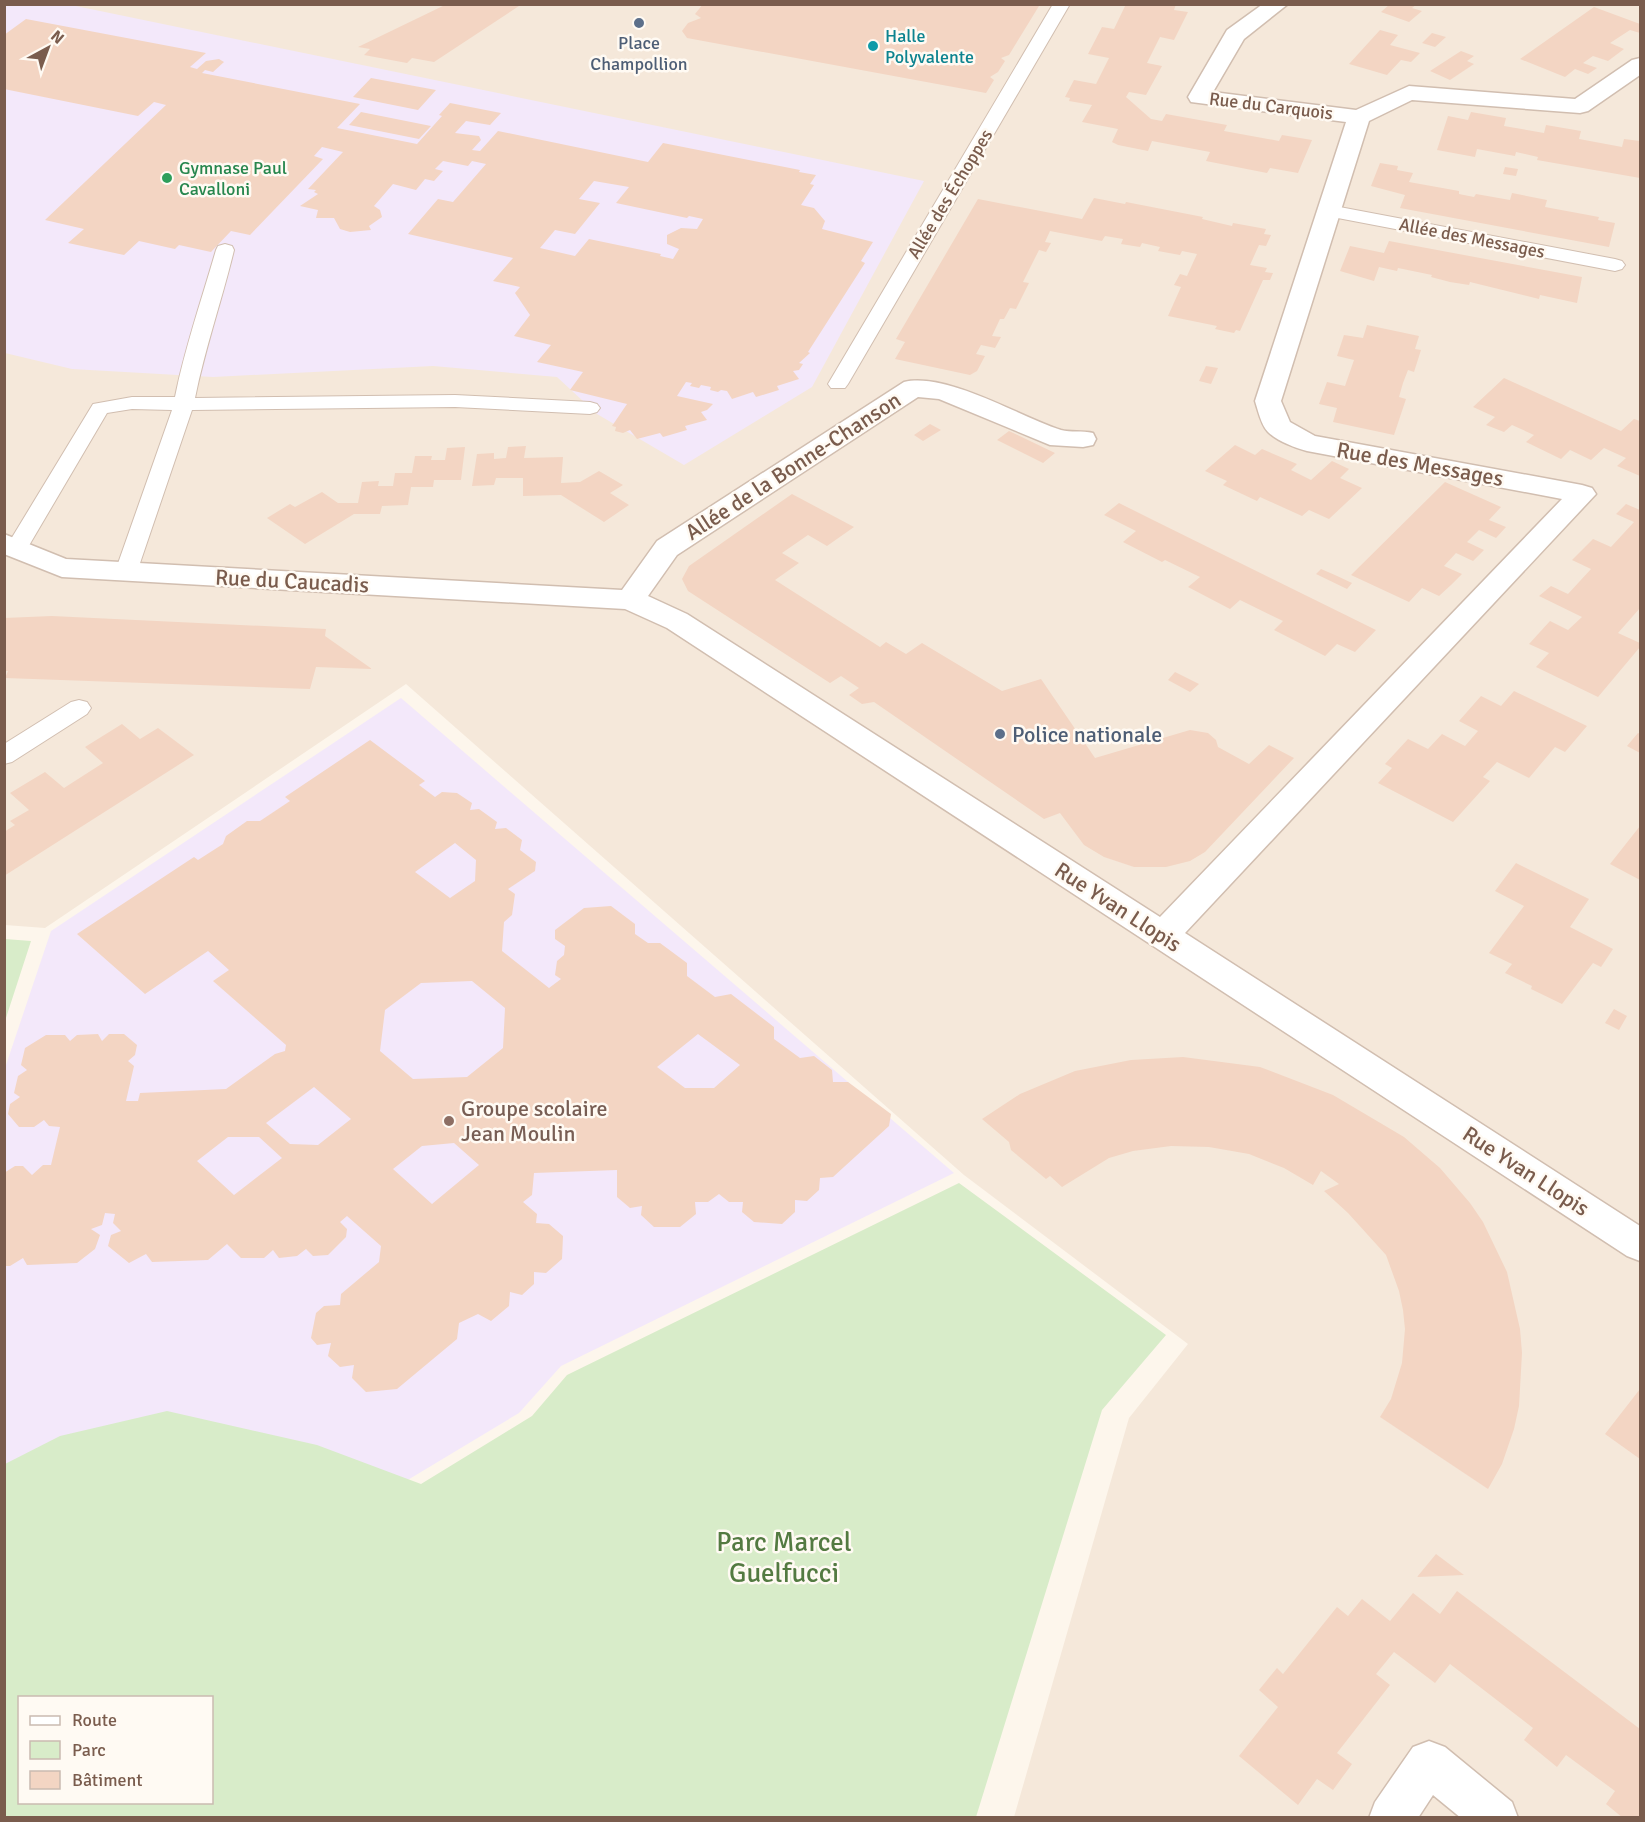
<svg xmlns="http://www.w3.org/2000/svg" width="1645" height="1822" font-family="Signika,sans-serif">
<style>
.residential{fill:#f5e8da}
.education{fill:#f3e8fa}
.green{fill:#d8ecc9;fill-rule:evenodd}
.building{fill:#f3d5c3;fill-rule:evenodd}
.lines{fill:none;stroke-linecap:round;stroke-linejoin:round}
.lane-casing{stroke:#d1beb0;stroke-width:2}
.street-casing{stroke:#d1beb0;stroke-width:3}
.lane{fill:#fff;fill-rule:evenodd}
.street{fill:#fff;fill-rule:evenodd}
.service-dot{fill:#5c6f8a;stroke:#fffaf3;stroke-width:2}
.culture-dot{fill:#0f9aa8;stroke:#fffaf3;stroke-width:2}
.leisure-dot{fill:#2e9e5b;stroke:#fffaf3;stroke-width:2}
.education-dot{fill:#8d6e63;stroke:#fffaf3;stroke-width:2}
.labels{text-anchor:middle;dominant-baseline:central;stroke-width:5;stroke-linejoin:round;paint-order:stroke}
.far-culture-label{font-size:18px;fill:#0d838f;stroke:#fffaf3;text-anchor:start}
.far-service-label{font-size:18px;fill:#4e5e75;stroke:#fffaf3}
.far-street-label{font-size:18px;fill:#7a5c4d;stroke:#fffaf3}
.far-leisure-label{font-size:18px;fill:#27864d;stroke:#fffaf3;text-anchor:start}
.street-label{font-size:22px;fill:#7a5c4d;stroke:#fffaf3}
.service-label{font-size:22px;fill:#4e5e75;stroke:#fffaf3;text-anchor:start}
.education-label{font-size:22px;fill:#785e54;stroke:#fffaf3;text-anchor:start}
.near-park-label{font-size:27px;fill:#537a41;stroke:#fffaf3}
</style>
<rect width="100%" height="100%" fill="#fdf6ec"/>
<!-- residential -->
<path class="residential" d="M4,5H1640V1817H1014L1129,1418L1188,1344L964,1175L406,684L45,928L5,925Z"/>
<!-- education -->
<path class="education" d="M5,5H71L924,181L812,387L684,465L597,414L557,377L433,366L213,377L72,369L5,353Z
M401,698L954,1173L561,1366L519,1413L223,1591L5,1473V1068L51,931Z"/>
<!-- green -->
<path class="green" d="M5,939L31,941L5,1021L4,939Z
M959,1183L1166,1335L1102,1410L976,1817H5V1464L60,1436L167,1411L317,1445L421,1484L532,1416L567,1375ZM20,1698H212V1802H20Z"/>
<!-- building -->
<path class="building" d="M447,4H522L434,62L412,58L407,63L364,55L370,49L358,47Z
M703,4H1036L1039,6L1009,55L1001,58L1005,61L998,72L990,77L994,80L986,93L687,38L682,31L688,23L701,18L695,14Z
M1126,4H1176L1174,10L1188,12L1174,40L1160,37L1147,63L1162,66L1146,95L1129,92L1126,97L1151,119L1162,121L1166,114L1227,125L1224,131L1279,141L1282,135L1312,140L1298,173L1270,168L1267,173L1206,161L1210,152L1152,141L1148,151L1118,145L1112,142L1118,129L1082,122L1092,105L1069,101L1070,98L1065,97L1074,80L1096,84L1109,58L1088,54L1102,27L1114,29Z
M1390,4H1417L1412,8L1422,11L1409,22L1381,12Z
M1594,7L1640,24V33L1630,30L1610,43L1624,49L1608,61L1593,56L1583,63L1597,68L1588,74L1575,69L1565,77L1520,59Z
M26,19L206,53L190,67L197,69L206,61L219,59L224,62L213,72L205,70L202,73L360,104L337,128L417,144L442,116L439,115L450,103L501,113L490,125L466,121L455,133L479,136L481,140L472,150L480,151L498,131L648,162L663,143L800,170L799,172L816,175L810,184L814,185L801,205L814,208L825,221L822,229L873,242L861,261L865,263L808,352L810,353L799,363L803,364L799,370L793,371L799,379L777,386L779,390L756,397L753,392L732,399L727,391L721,390L718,392L710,390L711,387L701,385L699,388L690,386L692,383L686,382L677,396L713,404L707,410L701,412L707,420L685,426L687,430L663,437L660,433L637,439L630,430L623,433L615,431L616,427L612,426L627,404L570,390L583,372L537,362L551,345L514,336L530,315L515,293L520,287L493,281L513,258L408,234L438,199L453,202L486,164L472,161L468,166L443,161L435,169L443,171L434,181L425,179L416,190L393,184L374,206L380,210L382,217L369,226L371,230L350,232L340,229L334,218H316L318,210L300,206L318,194L314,192L316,190L308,189L343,152L322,147L314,156L323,159L250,235L231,231L211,252L179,245L175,249L139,241L124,255L68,243L84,229L45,220L166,105L154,102L138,116L4,89V35ZM594,181L629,187L616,203L687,218L689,216L703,219L697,229L681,228L667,235V244L679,249L673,259L660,256L661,254L589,239L575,256L540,248L555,230L575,234L600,203L579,199Z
M1380,30L1398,35L1390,45L1420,53L1411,62L1401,60L1387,75L1349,64Z
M1432,33L1446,37L1435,47L1422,43Z
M1461,51L1474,56L1467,61L1474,64L1450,80L1430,71Z
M371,78L436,90L418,110L353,97Z
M361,112L431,126L419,139L349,125Z
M1471,112L1506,118L1504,126L1544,133L1546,125L1581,131L1579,139L1622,147L1624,139L1640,141V178L1537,160L1538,157L1516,152L1515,156L1477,149L1475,157L1437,150L1448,116L1468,120Z
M1380,163L1398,166L1397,170L1413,173L1409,182L1459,191V194L1474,197L1476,194L1510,200L1512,193L1547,200L1545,207L1599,217L1598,220L1615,223L1609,247L1400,208L1405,195L1371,186Z
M1505,167L1518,169L1516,176L1503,174Z
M1094,198L1125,204L1126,202L1203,217L1202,219L1232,226L1233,223L1266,229L1264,234L1271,235L1266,246L1259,245L1250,265L1267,268L1265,272L1273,273L1270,280H1263L1240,331L1236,330L1234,333L1215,329L1217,326L1168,316L1181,287L1174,285L1180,274L1187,276L1197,254L1182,251L1180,255L1158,251L1160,247L1142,243L1140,247L1121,244L1123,239L1105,236L1102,241L1050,231L1045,242L1051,243L1046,252L1039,250L1023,282L1029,283L1016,309L1010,308L1004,319H1000L992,336L1001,337L995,348L981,345L976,354L985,356L977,371L970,375L895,359L905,342L896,339L978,199L1082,219Z
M1389,241L1582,277L1577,303L1540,295L1539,299L1470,282L1469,285L1450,282L1431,277L1432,275L1398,268L1397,271L1379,267L1374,281L1340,271L1350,246L1384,253Z
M1367,325L1419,336L1415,349L1421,350L1414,372L1408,370L1403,383L1399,397L1406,399L1394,435L1333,422L1337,408L1319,404L1327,382L1345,386L1354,360L1337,356L1344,335L1363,338Z
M1206,366L1218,368L1211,384L1199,381Z
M1504,378L1621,431L1634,419L1640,421V476L1617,466L1626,458L1604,448L1591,460L1570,450L1561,459L1526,442L1534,435L1512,425L1504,432L1486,425L1495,417L1473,407Z
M930,424L941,430L923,441L914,435Z
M1009,431L1055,453L1043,463L997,440Z
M1235,445L1255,455L1262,449L1297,464L1291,470L1311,480L1332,461L1349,469L1340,478L1362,488L1329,519L1309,510L1302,516L1260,497L1257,501L1223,485L1227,481L1205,471Z
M526,446L524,458L563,457L561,483L580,482L599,471L623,485L610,493L629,505L604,522L561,495L523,496V478H496L494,485L472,486L477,454L494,453V459L506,458L508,447Z
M465,447L461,480H434L433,487H411L408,505L382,506L380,514H354L305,544L267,518L290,504L295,507L322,492L338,503H358L362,482L379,481L378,486H393L395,473H412L415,456H432L431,460H445L447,448Z
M1445,482L1501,507L1489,520L1506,527L1496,538L1479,530L1467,542L1484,550L1473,561L1456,553L1444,566L1462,574L1451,585L1439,596L1422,588L1409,602L1351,575Z
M792,494L854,527L827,546L808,535L782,553L799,563L775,580L880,647L886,642L906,654L922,643L1002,691L1041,679L1095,758L1190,730L1208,733L1216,740L1218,747L1249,764L1269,745L1294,758L1205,852L1190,861L1166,867H1134L1104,857L1084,845L1060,813L1044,819L874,702L862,704L849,695L859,688L841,676L830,683L688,591L682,579L689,566Z
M1119,503L1151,519L1376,630L1355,652L1337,644L1325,656L1274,630L1283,621L1240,600L1230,609L1188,587L1200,577L1165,560L1162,562L1123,542L1136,531L1104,515Z
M1626,504L1640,510V608L1618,633L1640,643V647L1598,697L1536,667L1549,653L1529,644L1550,621L1568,630L1582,617L1539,596L1551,586L1568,594L1591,569L1572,560L1593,539L1611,547L1634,522L1616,514Z
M1321,569L1335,575L1352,583L1347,589L1316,574Z
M52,616L326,629L325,636L372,669L316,667L310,689L5,678L8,671H4V618Z
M1175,672L1199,684L1190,692L1168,680Z
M1514,691L1587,726L1565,752L1555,747L1529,778L1497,762L1483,777L1490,781L1453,822L1378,783L1392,768L1385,764L1408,739L1428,749L1442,734L1465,746L1478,731L1459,721L1481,696L1501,706Z
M122,724L140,739L158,728L194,755L4,876V832L15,825L10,821L29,810L10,793L45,772L64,788L103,763L85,747Z
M1638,733L1640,734V753L1627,746Z
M370,740L425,781L419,785L435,797L442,792L457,793L472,803L470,810L479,809L497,822L495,829L506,828L522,840L520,850L536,862L535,871L508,889L515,894L512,915L504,922L502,951L549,988L561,979L555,975L557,961L564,955L565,946L555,939V930L584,908L611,906L635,924V934L648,943H660L687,963V976L715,997L731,994L774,1027V1039L800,1058L814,1056L832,1070L833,1082H848L891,1114L889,1126L833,1177L820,1178L819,1190L807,1201L795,1200V1212L782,1224L754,1222L742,1212L743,1202H729L719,1194L708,1202H695L696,1214L680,1227H654L641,1215L642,1206L630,1208L617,1197V1170L534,1173L532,1195L523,1202L537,1214L536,1223L549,1224L563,1236L562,1259L546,1273L534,1272V1284L522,1295L510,1292L509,1306L491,1321L478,1314L459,1323L457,1339L397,1389L366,1392L352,1378L354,1365L340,1367L328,1356L331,1343L317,1345L311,1338L316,1313L324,1306L340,1305L341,1294L379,1262L381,1246L347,1216L340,1222L347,1229L346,1237L328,1255L313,1256L306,1249L297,1256L279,1258L273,1250L264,1258H241L227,1244L208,1260L152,1262L146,1254L129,1263L108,1246L111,1235L121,1231L113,1223L115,1214L105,1213L102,1225L91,1229L100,1235L95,1249L77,1263L27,1265L23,1258L10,1266H4V1173L15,1166H23L32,1175L43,1165H51L60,1127L49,1126L44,1120L34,1127H19L8,1114L10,1104L20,1097L14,1093L18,1076L27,1070L21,1065L25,1048L46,1035H65L70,1041L77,1035L98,1034L102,1041L109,1034H124L137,1045L135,1055L128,1061L134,1066L126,1101H138L140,1093L226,1089L275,1054L285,1051L286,1045L213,981L229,970L208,951L145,994L77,934L194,857L198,860L223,844L226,836L247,821H260L290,801L285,797ZM455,843L476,860L475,881L450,898L415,872ZM472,981L505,1008L503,1048L467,1077L413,1079L380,1051L385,1010L421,983ZM698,1034L740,1065L714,1088H685L657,1067ZM314,1087L351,1119L318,1145L290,1144L266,1123ZM228,1137H259L282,1158L234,1195L197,1161ZM454,1143L479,1165L432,1204L393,1169L422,1146Z
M1640,826V880L1610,864Z
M1516,863L1589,899L1570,927L1613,949L1601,967L1593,963L1562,1004L1531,989L1532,986L1505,973L1512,964L1489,953L1524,906L1495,891Z
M1614,1009L1627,1016L1619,1030L1605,1023Z
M1183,1057L1260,1067L1333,1095L1404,1137L1440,1168L1470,1203L1483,1222L1507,1272L1520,1329L1522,1353L1519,1406L1514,1429L1502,1464L1488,1489L1380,1417L1391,1399L1402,1363L1405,1329L1403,1310L1399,1291L1386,1255L1348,1213L1324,1191L1339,1184L1321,1171L1313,1185L1284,1168L1249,1154L1209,1147L1171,1146L1133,1151L1109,1158L1062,1187L1050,1176L1046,1179L1011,1150L1009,1142L982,1119L1020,1094L1075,1071L1131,1060Z
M1640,1389V1459L1605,1434Z
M1436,1554L1464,1575L1417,1577Z
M1457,1591L1640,1729V1818H1623L1606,1804L1615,1791L1566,1755L1557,1767L1524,1740L1533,1728L1450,1664L1435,1683L1394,1652L1376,1674L1390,1685L1337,1753L1352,1764L1333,1790L1317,1779L1298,1805L1239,1756L1278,1707L1259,1690L1277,1668L1283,1674L1337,1607L1348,1616L1362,1599L1390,1621L1413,1593L1440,1614Z"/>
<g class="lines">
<!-- lane casing -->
<g class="lane-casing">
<path id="lane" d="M1053,4H1070L848,384L845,388H831L828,384Z
M1329,205L1615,259L1622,261L1625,265L1622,269L1615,271L1322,215L1320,211L1322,207Z
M225,244L232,246L234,250C222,300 205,348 195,398L455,395L590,402L597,404L600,408L597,412L590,414L455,407L192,410L137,572L134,577L126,579L118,577L115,572L172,410L132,409L107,413L24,554L16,556L8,554L5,549L93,404L132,397H175C185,347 202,299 216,250L218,246Z
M79,700L87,702L91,708L87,714L12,762L4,764V744L71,702Z"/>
</g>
<!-- street casing -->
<g class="street-casing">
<path id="street" d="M1263,4H1288L1244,39L1213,92L1356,110L1409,86L1575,99L1632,60L1640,58V75L1588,111L1580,113L1412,100L1369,121L1281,401L1290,422L1315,436L1582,485L1592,488L1596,494L1185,933L1640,1226V1261L1627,1256L667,628L625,609L62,577L4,554V534L66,559L622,590L657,541L904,382C947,372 1018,416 1061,430C1071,433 1082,430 1093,433L1096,439L1093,445L1083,447L1050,445L939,399L918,397L677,555L648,596L687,614L1160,917L1562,499L1307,451C1295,448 1277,441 1268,432C1261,425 1258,410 1255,401L1346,122L1191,102L1188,97L1227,30Z
M1429,1741L1445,1747L1512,1802L1518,1818H1461L1433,1795L1418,1818H1369L1375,1802L1413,1747Z"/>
</g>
<!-- lane -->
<use href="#lane" class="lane"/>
<!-- street -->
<use href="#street" class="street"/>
</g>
<!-- markers -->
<g class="service-dot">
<circle cx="639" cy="23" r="6"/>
<circle cx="1000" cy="734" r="6"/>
</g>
<circle class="culture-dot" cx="873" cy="46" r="6"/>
<circle class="leisure-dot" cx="167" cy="178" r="6"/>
<circle class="education-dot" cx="449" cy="1121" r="6"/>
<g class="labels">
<!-- far-culture labels -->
<g class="far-culture-label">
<text x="885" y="36">Halle<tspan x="885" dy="21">Polyvalente</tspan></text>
</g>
<!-- far-service labels -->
<g class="far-service-label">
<text x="639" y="43">Place<tspan x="639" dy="21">Champollion</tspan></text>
</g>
<!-- far-street labels -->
<g class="far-street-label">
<text transform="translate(1271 106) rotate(7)">Rue du Carquois</text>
<text transform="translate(950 194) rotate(-59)">Allée des Échoppes</text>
<text transform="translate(1472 238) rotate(11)">Allée des Messages</text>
</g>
<!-- far-leisure labels -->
<g class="far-leisure-label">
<text x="179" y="168">Gymnase Paul<tspan x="179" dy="21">Cavalloni</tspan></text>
</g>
<!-- street labels -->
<g class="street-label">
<text transform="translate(1420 464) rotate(10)">Rue des Messages</text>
<text transform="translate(793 466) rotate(-33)">Allée de la Bonne-Chanson</text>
<text transform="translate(292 581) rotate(3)">Rue du Caucadis</text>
<text transform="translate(1118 907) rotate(33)">Rue Yvan Llopis</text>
<text transform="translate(1526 1171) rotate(33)">Rue Yvan Llopis</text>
</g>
<!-- service labels -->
<g class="service-label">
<text x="1012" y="734">Police nationale</text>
</g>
<!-- education labels -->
<g class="education-label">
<text x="461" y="1108">Groupe scolaire<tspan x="461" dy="25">Jean Moulin</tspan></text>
</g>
<!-- near-park labels -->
<g class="near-park-label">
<text x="784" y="1542">Parc Marcel<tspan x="784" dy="31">Guelfucci</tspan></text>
</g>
</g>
<!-- border -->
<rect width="1645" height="1822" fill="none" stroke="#7a5c4d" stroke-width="12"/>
<!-- legend -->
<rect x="18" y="1696" width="195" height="108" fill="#fffaf3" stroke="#cabbb1" stroke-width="1.5"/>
<rect x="30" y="1716" width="30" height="9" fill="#ffffff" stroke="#cabbb1" stroke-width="1.5"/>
<text x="72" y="1726" font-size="18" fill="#7a5c4d">Route</text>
<rect x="30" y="1741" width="30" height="18" fill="#d8ecc9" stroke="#cabbb1" stroke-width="1.5"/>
<text x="72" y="1756" font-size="18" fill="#7a5c4d">Parc</text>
<rect x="30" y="1771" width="30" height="18" fill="#f3d5c3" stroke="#cabbb1" stroke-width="1.5"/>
<text x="72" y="1786" font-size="18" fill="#7a5c4d">Bâtiment</text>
<!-- north arrow -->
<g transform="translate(48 48) rotate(41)" stroke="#fffaf3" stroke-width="4.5" paint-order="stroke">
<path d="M0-4.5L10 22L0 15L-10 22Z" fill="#7a5c4d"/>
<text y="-9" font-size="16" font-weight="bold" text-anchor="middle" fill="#7a5c4d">N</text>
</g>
</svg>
